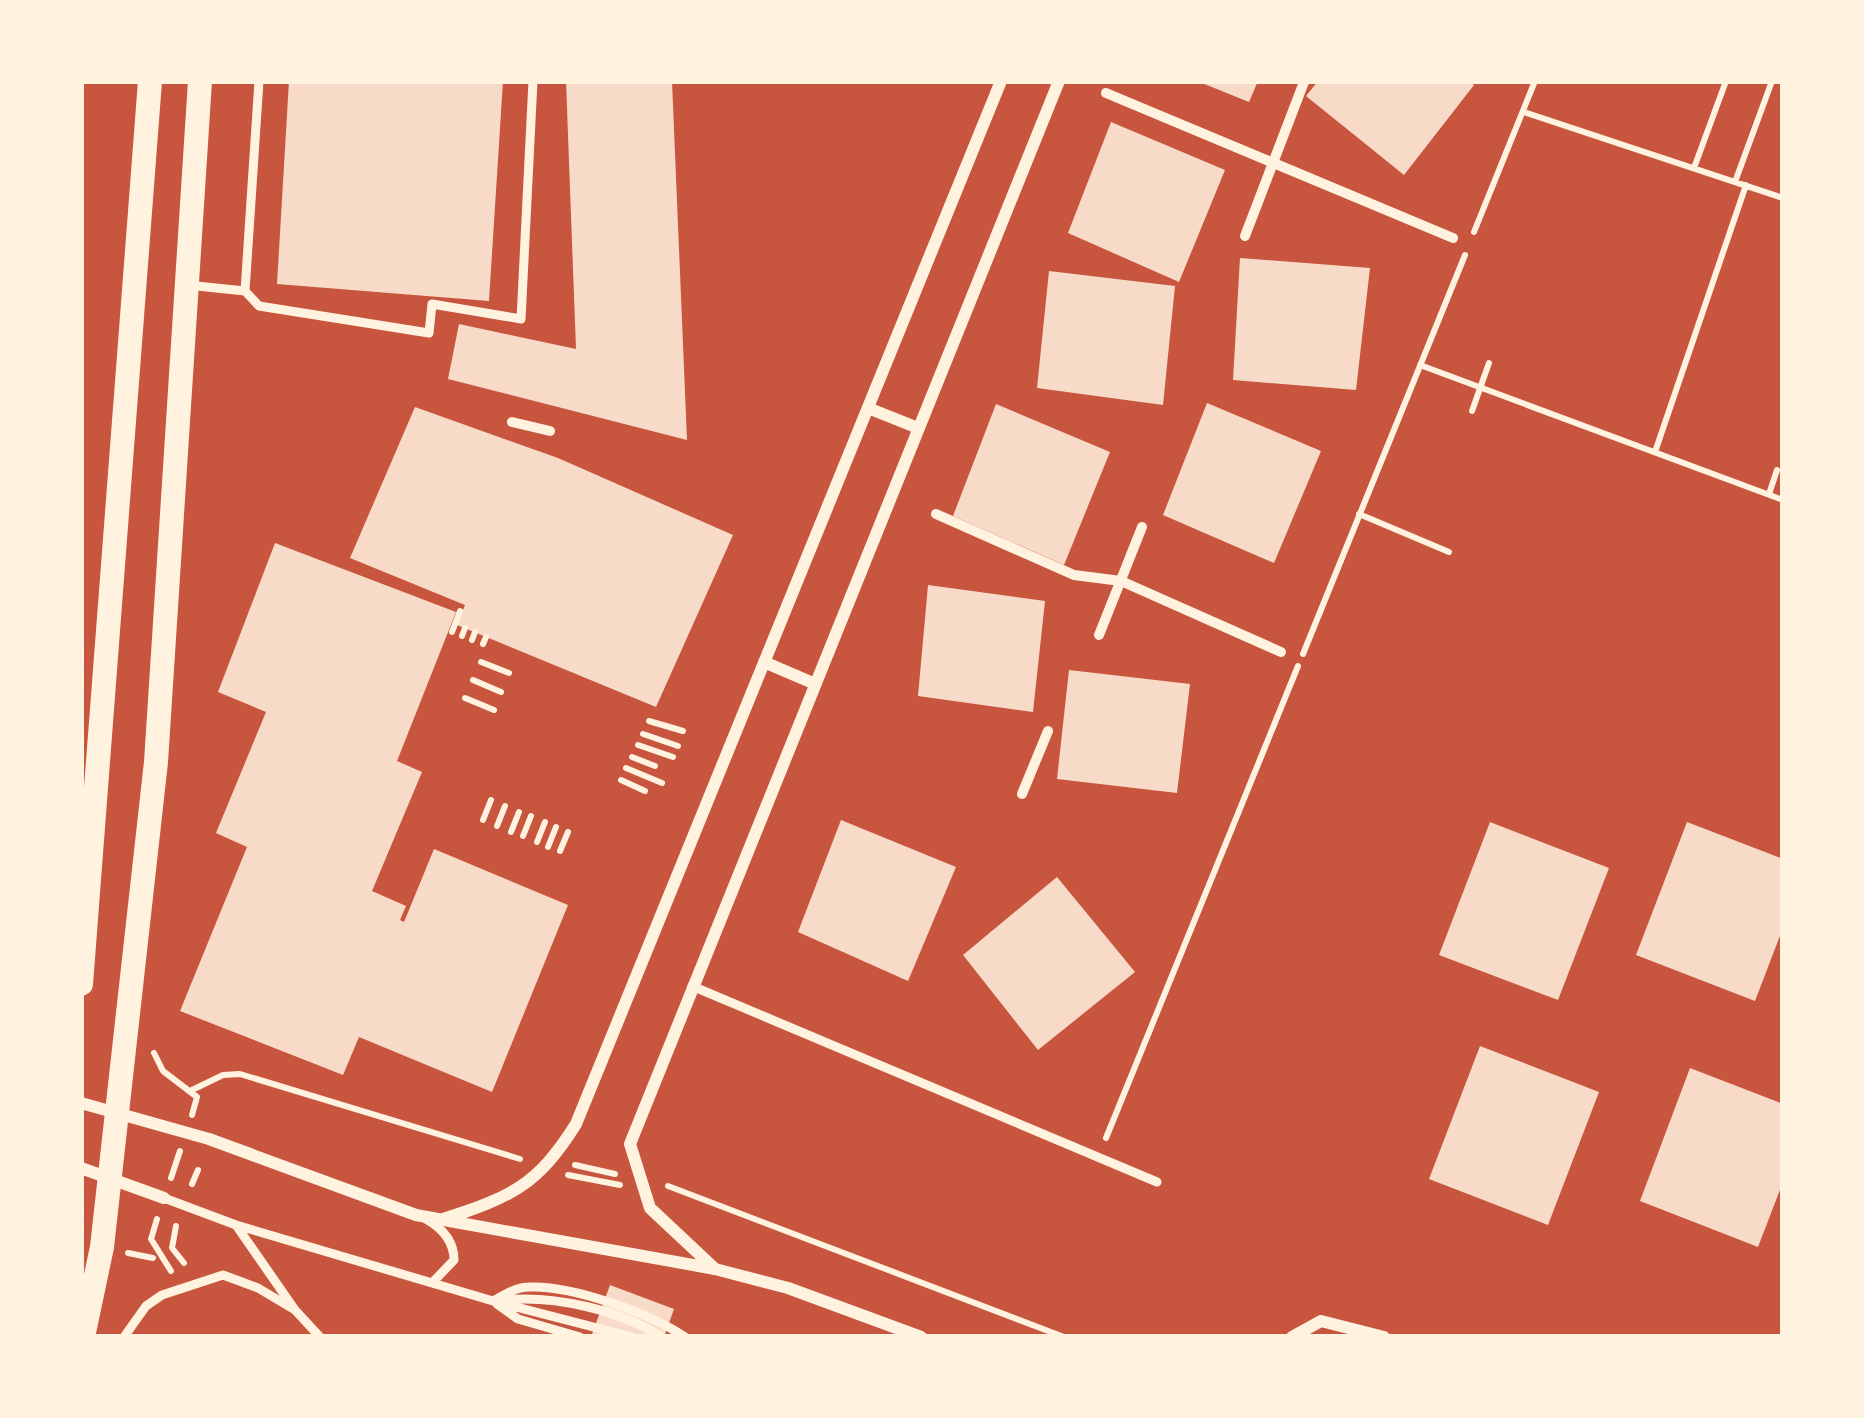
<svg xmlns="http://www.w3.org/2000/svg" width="1864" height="1418" font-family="'Exo 2',sans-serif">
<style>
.building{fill:#f7dbc8}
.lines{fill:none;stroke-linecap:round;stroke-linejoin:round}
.path{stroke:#fff3e0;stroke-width:6}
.service{stroke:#fff3e0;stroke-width:9}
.pedestrian{stroke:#fff3e0;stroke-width:10}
.minor{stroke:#fff3e0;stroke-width:12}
.secondary{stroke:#fff3e0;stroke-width:24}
</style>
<rect width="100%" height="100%" fill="#c8553d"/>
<!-- building -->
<path class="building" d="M289,81H503L489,301L277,284Z
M566,81H672L687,440L448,379L459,324L576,349Z
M1197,81H1258L1249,102Z
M1318,81H1469L1474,85L1404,175L1306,96Z
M1111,122L1225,170L1179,282L1068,233Z
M1240,258L1370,268L1356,390L1233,380Z
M1049,271L1175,286L1163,405L1037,388Z
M1207,403L1321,451L1274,563L1163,515Z
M996,404L1110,452L1064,565L953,516Z
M415,407L558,458L733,535L656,707L457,625L465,605L350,558Z
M275,543L456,612L397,761L422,772L372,891L406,906L400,920L404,922L434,849L568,905L492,1092L359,1037L343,1075L180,1011L247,847L216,833L266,712L218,692Z
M928,585L1045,601L1033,712L918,696Z
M1069,670L1190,684L1177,793L1057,779Z
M841,820L956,867L908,981L798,932Z
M1490,822L1609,868L1558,1000L1439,955Z
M1687,822L1783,859V928L1755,1001L1636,955Z
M1057,877L1135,972L1038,1050L963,955Z
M1480,1046L1599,1092L1548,1225L1429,1179Z
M1690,1068L1783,1104V1182L1758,1247L1640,1201Z
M610,1285L674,1309L664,1337H591Z"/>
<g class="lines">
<!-- path -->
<path class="path" d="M1524,112L1783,198
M1694,168L1726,81
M1735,182L1772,81
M1474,232L1535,81
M1420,365L1783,500
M1472,411L1489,363
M1655,452L1746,185
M1769,494L1777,470
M1359,514L1449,552
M452,632L460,611
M462,636L465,628
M472,640L475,632
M483,644L486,637
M1303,654L1465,255
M481,662L509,673
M473,680L501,692
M465,698L494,710
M649,721L683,731
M643,734L678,746
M638,745L673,757
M632,757L655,766
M626,768L662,783
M621,780L645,791
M483,820L491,800
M497,826L505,806
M511,832L519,812
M523,836L531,816
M537,842L545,822
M548,847L556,827
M560,851L568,832
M154,1053L163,1071L197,1097L192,1115
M192,1090L223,1075L240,1074L520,1159
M1106,1138L1298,666
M575,1165L615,1174
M568,1175L620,1185
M171,1178L180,1151
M192,1184L198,1170
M668,1186L1064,1337
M157,1219L151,1239L171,1271
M176,1226L172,1248L184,1263
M128,1253L153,1258"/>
<!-- service -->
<path class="service" d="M187,285L245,291L259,81
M245,291L259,306L429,333L432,304L521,319L533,81
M692,986L1157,1182
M164,1198L236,1225L493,1301L632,1337
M426,1219C442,1228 454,1241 454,1260L432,1283
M236,1225L295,1310L320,1337
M504,1300C555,1295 619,1310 662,1337
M493,1301C504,1295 516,1287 529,1287C572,1285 649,1313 685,1337
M497,1304L518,1319L580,1337
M124,1337L146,1306L162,1295L223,1275L258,1288L295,1310"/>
<!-- pedestrian -->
<path class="pedestrian" d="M1106,93L1453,238
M1245,236L1304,82
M512,422L550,431
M936,514L1074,575L1121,581L1281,652
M1099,635L1142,527
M1022,794L1048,731"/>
<!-- minor -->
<path class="minor" d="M868,408L918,428
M764,662L813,683
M81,1103L209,1139L416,1215L715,1269L788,1288L921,1337
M81,1168L164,1198
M443,1219C511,1197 537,1186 576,1124L1001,81
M715,1269L650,1208L630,1144L1059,81
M1292,1337L1321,1321L1384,1337"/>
<!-- secondary -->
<path class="secondary" d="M81,984L150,81
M83,1337L102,1247L156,762L200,81"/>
</g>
<!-- border -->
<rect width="1864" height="1418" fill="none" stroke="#fff3e0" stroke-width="168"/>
</svg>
